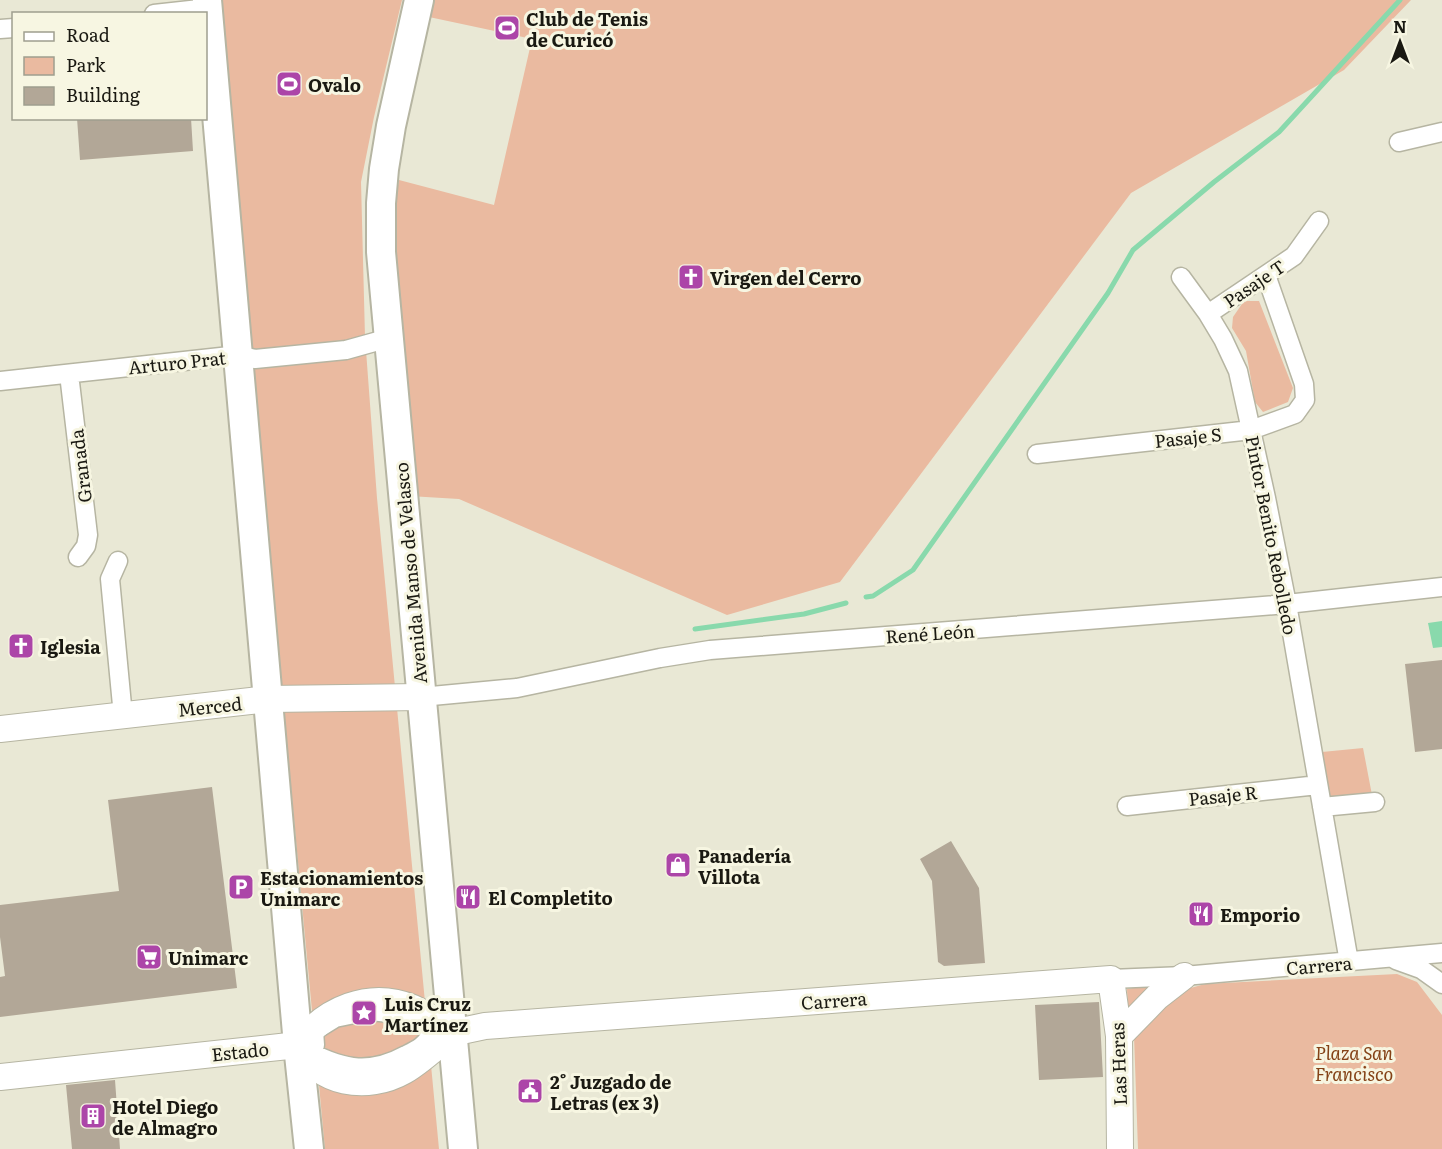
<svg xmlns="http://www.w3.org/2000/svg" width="1442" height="1149" font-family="Literata,serif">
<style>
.green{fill:#eabaa0}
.water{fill:#89d9ac}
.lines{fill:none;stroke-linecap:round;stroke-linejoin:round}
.stream{stroke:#89d9ac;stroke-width:5}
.building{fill:#b2a797}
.street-casing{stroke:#b6b5a2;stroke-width:21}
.secondary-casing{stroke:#b6b5a2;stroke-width:28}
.primary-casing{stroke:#b6b5a2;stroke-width:32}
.street{stroke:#fff;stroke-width:18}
.secondary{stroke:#fff;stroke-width:26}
.primary{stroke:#fff;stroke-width:28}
.labels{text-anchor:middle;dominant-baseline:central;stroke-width:6;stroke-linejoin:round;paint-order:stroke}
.poi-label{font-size:18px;font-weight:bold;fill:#1a1912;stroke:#f7f6e2;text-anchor:start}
.street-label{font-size:18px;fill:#1a1912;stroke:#f7f6e2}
.park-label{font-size:18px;font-style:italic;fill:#844216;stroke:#f7f6e2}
</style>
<rect width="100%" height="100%" fill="#e9e8d5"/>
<!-- green -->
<path class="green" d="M217,0H402L374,117L361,182L365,337L377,498L439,1149H325Z
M433,0H1411L1344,70L1131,193L840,582L727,615L459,499L409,496L391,224L399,180L494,205L532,39L429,17Z
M1244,301H1259L1293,388L1288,402L1263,412L1255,402L1246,351L1232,328L1233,317Z
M1363,748L1372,795L1329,799L1322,752Z
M1397,974L1417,982L1442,1015V1149H1138L1134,1036L1145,1018L1187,989L1205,984Z
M1151,985L1128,1010L1127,989Z"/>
<!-- water -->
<path class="water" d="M1442,621V647L1433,648L1428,623Z"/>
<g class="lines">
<!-- stream -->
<path class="stream" d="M866,597L873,596L913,570L1108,293L1133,250L1214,182L1279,132L1400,0
M695,629L804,614L846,603"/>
</g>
<!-- building -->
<path class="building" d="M77,118H191L193,151L80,160Z
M1442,660V749L1415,752L1405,664Z
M212,787L237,988L0,1017V977L5,976L0,937V905L119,891L108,800Z
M951,841L979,888L985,963L944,966L938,962L932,881L920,859Z
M1099,1002L1103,1077L1039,1080L1035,1005Z
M115,1080L120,1149H72L66,1085Z"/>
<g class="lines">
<!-- street casing -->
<g class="street-casing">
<path id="street" d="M154,14L208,8
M0,29L14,28
M1399,142L1442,132
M1181,277L1208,314L1223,339L1238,371L1266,498L1287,604L1349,962
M1208,314L1294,256L1319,221
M69,374L88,535L86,546L78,557
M0,381L239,355L255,359L346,350L389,338
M1037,454L1251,430L1295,414L1305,400L1304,384L1266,275
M118,561L110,579L123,716
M421,697L517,688L660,658L710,650L1287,604L1442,587
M1127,806L1318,785
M1322,807L1375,802
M1396,960L1421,969L1442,984
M1111,979L1184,976L1442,953
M369,1011C388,1013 421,1014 430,1034C427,1045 416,1050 406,1055C371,1074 345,1070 310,1052L315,1045L314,1031L335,1018Z"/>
</g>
<!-- secondary casing -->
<g class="secondary-casing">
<path id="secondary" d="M0,729L269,699L421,697
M1119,1036L1157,997L1184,976
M298,1045C325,1009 369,990 413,1008C427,1014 439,1024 452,1033L485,1026L1111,979L1119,1036L1120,1149
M298,1045C318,1084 367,1092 404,1071C421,1061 437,1046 452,1033
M0,1077L298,1045"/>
</g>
<!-- primary casing -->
<g class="primary-casing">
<path id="primary" d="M207,0L298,1045L309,1149
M419,0L391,126L384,169L381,203V252L463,1149"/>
</g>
<!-- street -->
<use href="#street" class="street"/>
<!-- secondary -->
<use href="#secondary" class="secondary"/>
<!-- primary -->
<use href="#primary" class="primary"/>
</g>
<!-- icons -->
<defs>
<g id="stadium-square" transform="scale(1.35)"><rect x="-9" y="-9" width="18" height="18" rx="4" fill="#ac45a8" stroke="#f7f6e2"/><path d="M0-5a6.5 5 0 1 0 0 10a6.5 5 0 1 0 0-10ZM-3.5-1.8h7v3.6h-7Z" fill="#fff"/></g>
<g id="church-square" transform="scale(1.35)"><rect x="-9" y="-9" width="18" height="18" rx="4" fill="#ac45a8" stroke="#f7f6e2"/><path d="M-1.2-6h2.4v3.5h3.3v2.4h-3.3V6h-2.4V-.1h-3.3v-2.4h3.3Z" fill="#fff"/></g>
<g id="shop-square" transform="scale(1.35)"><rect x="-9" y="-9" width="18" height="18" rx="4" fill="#ac45a8" stroke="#f7f6e2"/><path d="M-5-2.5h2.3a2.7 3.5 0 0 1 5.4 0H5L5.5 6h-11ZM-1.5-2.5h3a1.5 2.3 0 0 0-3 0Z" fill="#fff"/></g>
<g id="parking-square" transform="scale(1.35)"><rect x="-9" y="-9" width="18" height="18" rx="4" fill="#ac45a8" stroke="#f7f6e2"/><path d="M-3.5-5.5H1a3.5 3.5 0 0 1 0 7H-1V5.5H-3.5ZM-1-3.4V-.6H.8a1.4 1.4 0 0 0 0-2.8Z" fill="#fff"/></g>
<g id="restaurant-square" transform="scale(1.35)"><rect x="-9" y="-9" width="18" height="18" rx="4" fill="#ac45a8" stroke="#f7f6e2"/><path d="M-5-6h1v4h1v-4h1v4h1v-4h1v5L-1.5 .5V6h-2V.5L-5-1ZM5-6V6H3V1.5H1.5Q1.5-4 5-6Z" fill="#fff"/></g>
<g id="supermarket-square" transform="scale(1.35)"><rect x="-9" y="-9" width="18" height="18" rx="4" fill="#ac45a8" stroke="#f7f6e2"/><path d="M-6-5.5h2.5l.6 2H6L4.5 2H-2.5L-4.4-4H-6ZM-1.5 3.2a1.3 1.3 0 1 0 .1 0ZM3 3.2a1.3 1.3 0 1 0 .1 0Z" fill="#fff"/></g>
<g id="sight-square" transform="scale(1.35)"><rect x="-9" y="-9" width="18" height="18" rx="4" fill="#ac45a8" stroke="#f7f6e2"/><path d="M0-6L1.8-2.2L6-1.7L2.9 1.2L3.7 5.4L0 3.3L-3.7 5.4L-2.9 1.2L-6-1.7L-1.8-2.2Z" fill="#fff"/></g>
<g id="civic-square" transform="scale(1.35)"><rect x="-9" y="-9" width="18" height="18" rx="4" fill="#ac45a8" stroke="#f7f6e2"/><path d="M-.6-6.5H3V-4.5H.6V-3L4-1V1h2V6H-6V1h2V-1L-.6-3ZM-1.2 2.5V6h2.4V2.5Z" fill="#fff"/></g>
<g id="building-square" transform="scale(1.35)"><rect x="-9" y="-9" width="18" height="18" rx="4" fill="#ac45a8" stroke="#f7f6e2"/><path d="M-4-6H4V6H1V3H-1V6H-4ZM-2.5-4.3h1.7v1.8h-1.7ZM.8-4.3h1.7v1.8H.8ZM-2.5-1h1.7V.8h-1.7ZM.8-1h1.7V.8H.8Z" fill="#fff"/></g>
</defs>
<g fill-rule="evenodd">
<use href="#stadium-square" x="507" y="28"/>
<use href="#stadium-square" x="289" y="84"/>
<use href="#church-square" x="691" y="277"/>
<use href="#church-square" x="21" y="646"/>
<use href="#shop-square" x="678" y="865"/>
<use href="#parking-square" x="241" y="887"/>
<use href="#restaurant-square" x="468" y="897"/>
<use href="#restaurant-square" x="1201" y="914"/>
<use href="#supermarket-square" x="149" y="957"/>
<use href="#sight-square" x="364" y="1013"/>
<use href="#civic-square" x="530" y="1091"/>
<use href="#building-square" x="93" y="1116"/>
</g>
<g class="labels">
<!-- poi labels -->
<g class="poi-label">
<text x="526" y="18">Club de Tenis<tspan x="526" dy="21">de Curicó</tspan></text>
<text x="308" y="84">Ovalo</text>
<text x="710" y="277">Virgen del Cerro</text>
<text x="40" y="646">Iglesia</text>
<text x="698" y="855">Panadería<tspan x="698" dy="21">Villota</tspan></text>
<text x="260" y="877">Estacionamientos<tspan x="260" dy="21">Unimarc</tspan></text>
<text x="488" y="897">El Completito</text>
<text x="1220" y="914">Emporio</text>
<text x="168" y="957">Unimarc</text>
<text x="384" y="1003">Luis Cruz<tspan x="384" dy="21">Martínez</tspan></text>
<text x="550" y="1081">2° Juzgado de<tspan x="550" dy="21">Letras (ex 3)</tspan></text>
<text x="112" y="1106">Hotel Diego<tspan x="112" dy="21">de Almagro</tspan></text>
</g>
<!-- street labels -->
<g class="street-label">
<text transform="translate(1254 283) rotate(-34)">Pasaje T</text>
<text transform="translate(177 362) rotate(-6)">Arturo Prat</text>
<text transform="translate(1188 437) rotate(-6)">Pasaje S</text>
<text transform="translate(80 466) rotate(-97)">Granada</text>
<text transform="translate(1272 535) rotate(79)">Pintor Benito Rebolledo</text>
<text transform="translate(410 573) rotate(-95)">Avenida Manso de Velasco</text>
<text transform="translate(930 633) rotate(-4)">René León</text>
<text transform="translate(210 706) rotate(-6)">Merced</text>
<text transform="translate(1223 795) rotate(-6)">Pasaje R</text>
<text transform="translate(1319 965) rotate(-5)">Carrera</text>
<text transform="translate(834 1000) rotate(-4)">Carrera</text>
<text transform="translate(240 1051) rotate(-6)">Estado</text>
<text transform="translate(1118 1064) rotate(-92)">Las Heras</text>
</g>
<!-- park labels -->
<g class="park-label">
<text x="1354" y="1052">Plaza San<tspan x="1354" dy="21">Francisco</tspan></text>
</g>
</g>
<!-- legend -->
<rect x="12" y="12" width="195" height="108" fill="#f7f6e2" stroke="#9f9e8f" stroke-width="1.5"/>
<rect x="24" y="32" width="30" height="9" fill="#ffffff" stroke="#9f9e8f" stroke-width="1.5"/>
<text x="66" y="42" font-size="18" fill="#1a1912">Road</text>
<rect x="24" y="57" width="30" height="18" fill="#eabaa0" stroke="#9f9e8f" stroke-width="1.5"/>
<text x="66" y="72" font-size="18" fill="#1a1912">Park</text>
<rect x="24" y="87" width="30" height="18" fill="#b2a797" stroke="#9f9e8f" stroke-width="1.5"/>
<text x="66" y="102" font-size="18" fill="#1a1912">Building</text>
<!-- north arrow -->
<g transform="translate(1400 42)" stroke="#f7f6e2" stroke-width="4.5" paint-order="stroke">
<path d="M0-4.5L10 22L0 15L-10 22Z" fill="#1a1912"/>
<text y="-9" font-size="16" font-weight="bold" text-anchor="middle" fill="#1a1912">N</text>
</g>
</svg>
